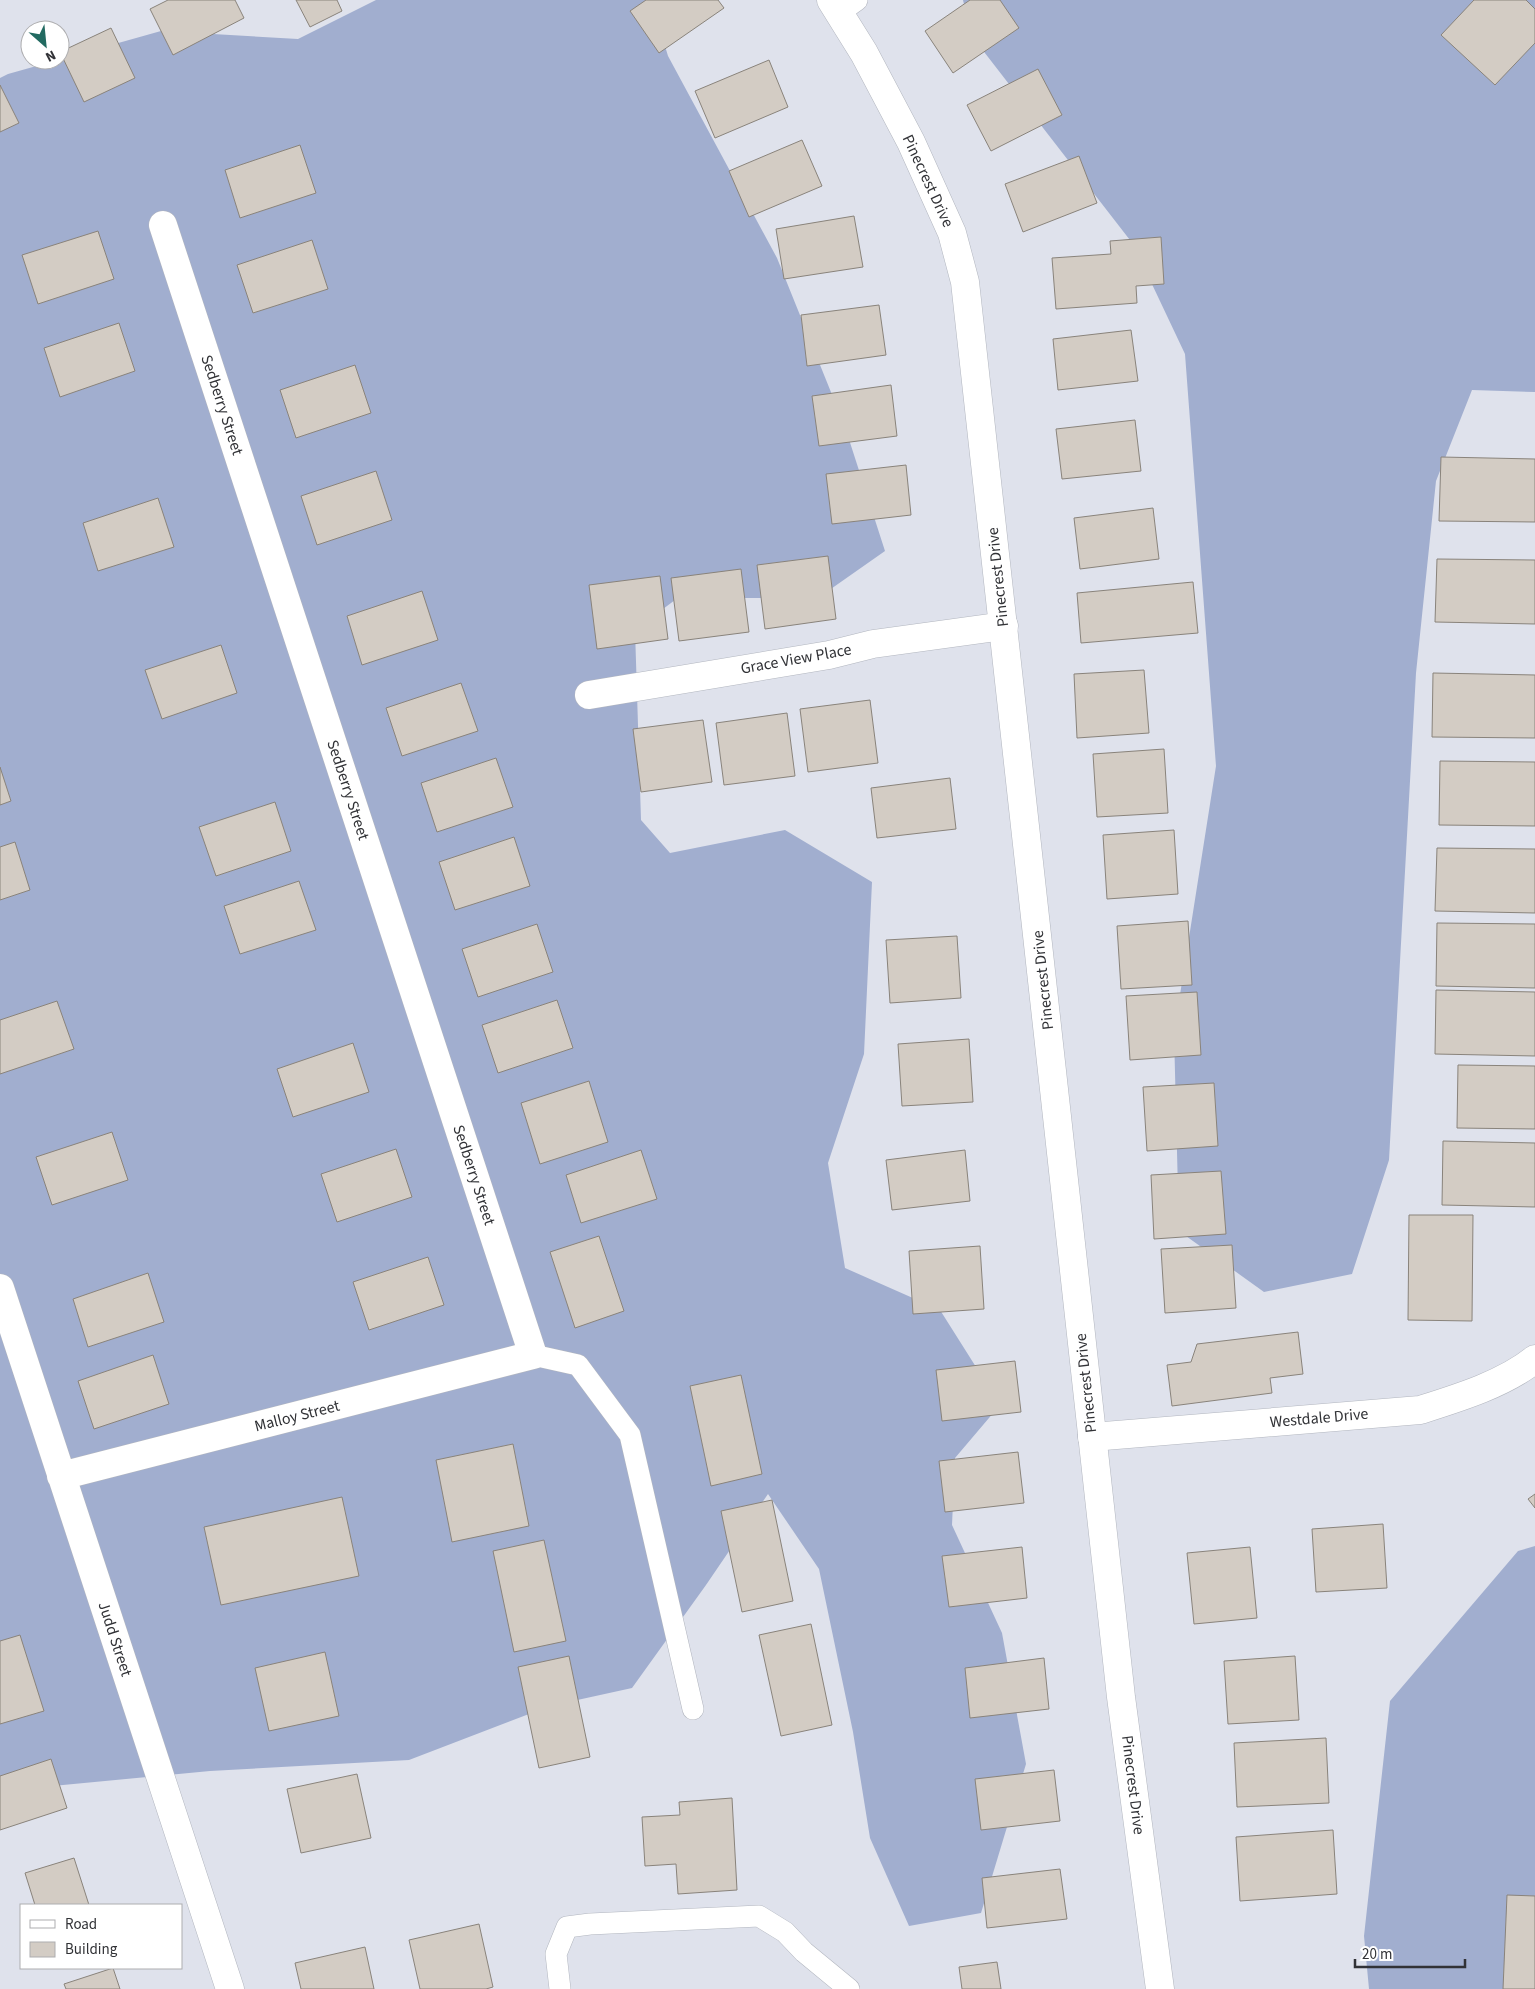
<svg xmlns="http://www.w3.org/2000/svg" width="1535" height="1989" font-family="'Source Sans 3',sans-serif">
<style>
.forest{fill:#a1aecf}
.building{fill:#d3ccc4;stroke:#89837b}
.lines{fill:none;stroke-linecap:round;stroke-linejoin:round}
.service-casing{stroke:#b2b6bf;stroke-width:22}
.minor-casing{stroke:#b2b6bf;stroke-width:29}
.tertiary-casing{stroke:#b2b6bf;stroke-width:29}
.service{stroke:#fff;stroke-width:21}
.minor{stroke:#fff;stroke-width:28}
.tertiary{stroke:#fff;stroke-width:28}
.labels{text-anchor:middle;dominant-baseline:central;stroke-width:5;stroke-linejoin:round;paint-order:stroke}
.street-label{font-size:16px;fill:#313236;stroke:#fff}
</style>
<rect width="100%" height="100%" fill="#dfe2ec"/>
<!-- forest -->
<path class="forest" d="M376,0H651L668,56L777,258L845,427L885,551L818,598H745L683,594L635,630L641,820L670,853L785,830L872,882L864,1054L828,1163L845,1268L940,1310L1000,1405L955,1458L952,1525L1002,1633L1026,1764L981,1913L909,1926L870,1838L853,1732L819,1569L768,1494L706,1585L632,1688L550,1706L409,1760L210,1771L0,1791V78L8,74L161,31L298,39Z
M963,0H1535V392L1472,390L1436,481L1416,673L1389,1160L1352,1274L1264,1292L1179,1231L1174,1033L1216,766L1185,354L1133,244L971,35Z
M1535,1546V1989H1369L1364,1936L1390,1701L1518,1551Z"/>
<!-- building -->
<path class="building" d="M168,0H235L244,18L173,55L150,9Z
M296,0H337L342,11L310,27Z
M646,0H718L724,8L659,53L630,11Z
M970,0H1000L1019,28L953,73L925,31Z
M1474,0H1526L1535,9V43L1495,85L1441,35Z
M111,28L135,78L84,102L60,52Z
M769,60L788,107L715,138L695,91Z
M1038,69L1062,115L991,151L967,105Z
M0,85L19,123L0,132Z
M802,140L822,186L749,217L729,171Z
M300,145L316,193L240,218L225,170Z
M1079,156L1097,203L1023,232L1005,184Z
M854,216L863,267L784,279L776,229Z
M98,231L114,279L38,304L22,255Z
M1161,237L1164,284L1136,286L1137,303L1056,309L1052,258L1111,254L1110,241Z
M312,240L328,289L253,313L237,265Z
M879,305L886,355L807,366L801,315Z
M119,323L135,371L60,397L44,348Z
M1131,330L1138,381L1058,390L1053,339Z
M355,365L371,413L296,438L280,390Z
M891,385L897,436L819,446L812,396Z
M1135,420L1141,471L1062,479L1056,429Z
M1441,457L1535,459V522L1439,521Z
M906,465L911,515L832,524L826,474Z
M376,471L392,520L317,545L301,496Z
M158,498L174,547L98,571L83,523Z
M1153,508L1159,559L1080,569L1074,518Z
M828,556L836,619L765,629L757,565Z
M1437,559L1535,560V624L1435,622Z
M741,569L749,632L679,641L671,578Z
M660,576L668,639L597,649L589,585Z
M1193,582L1198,633L1081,643L1077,593Z
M422,591L438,640L362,665L347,616Z
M221,645L237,693L162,719L145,670Z
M1144,670L1149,733L1077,738L1074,674Z
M1433,673L1535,675V738L1432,737Z
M461,683L478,731L402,756L386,708Z
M870,700L878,763L808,772L800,709Z
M787,713L795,776L724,785L716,723Z
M703,720L712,782L641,792L633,729Z
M1164,749L1168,813L1097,817L1093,754Z
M496,758L513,807L437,832L421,783Z
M1440,761L1535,762V826L1439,825Z
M0,767L11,801L0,805Z
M950,778L956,829L877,838L871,788Z
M275,802L291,851L216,876L199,827Z
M1174,830L1178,894L1107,899L1103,835Z
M514,837L530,886L455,910L439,862Z
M15,842L30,890L0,900V847Z
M1437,848L1535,849V913L1435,911Z
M299,881L316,930L240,954L224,906Z
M1188,921L1192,985L1121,989L1117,926Z
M1437,923L1535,924V988L1436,986Z
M537,924L553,972L478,997L462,949Z
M957,936L961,998L890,1003L886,940Z
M1436,990L1535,992V1056L1435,1054Z
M1197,992L1201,1055L1130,1060L1126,996Z
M557,1000L573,1048L498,1073L482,1025Z
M57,1001L74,1049L0,1074V1020Z
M969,1039L973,1102L902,1106L898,1044Z
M353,1043L369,1092L293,1117L277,1069Z
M1458,1065L1535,1066V1129L1457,1128Z
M589,1081L608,1142L540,1164L521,1103Z
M1214,1083L1218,1146L1147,1151L1143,1087Z
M112,1132L128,1180L52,1205L36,1157Z
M1443,1141L1535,1143V1207L1442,1205Z
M396,1149L412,1197L337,1222L321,1174Z
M641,1150L657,1199L581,1223L566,1175Z
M965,1150L970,1201L892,1210L886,1160Z
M1221,1171L1226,1234L1154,1239L1151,1175Z
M1409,1215H1473L1472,1321L1408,1320Z
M599,1236L624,1311L575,1328L550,1252Z
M1232,1245L1236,1308L1165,1313L1161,1249Z
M980,1246L984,1309L913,1314L909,1251Z
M428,1257L444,1305L369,1330L353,1282Z
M148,1273L164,1322L88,1347L73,1299Z
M1298,1332L1303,1374L1270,1378L1272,1393L1172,1406L1167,1365L1191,1362L1197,1344Z
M153,1355L169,1404L94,1429L78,1381Z
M1015,1361L1021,1412L942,1421L936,1370Z
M741,1375L762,1474L711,1486L690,1386Z
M513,1444L529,1526L452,1542L436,1460Z
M1018,1452L1024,1503L945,1512L939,1461Z
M1535,1494V1508L1528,1499Z
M342,1497L359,1576L221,1605L204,1527Z
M772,1500L793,1601L742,1612L721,1511Z
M1383,1524L1387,1588L1316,1592L1312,1529Z
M544,1540L566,1641L514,1652L493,1551Z
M1022,1547L1027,1598L949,1607L942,1556Z
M1250,1547L1257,1618L1194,1624L1187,1553Z
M811,1624L832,1725L781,1736L759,1635Z
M20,1635L44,1711L0,1724V1641Z
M325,1652L339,1716L269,1731L255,1668Z
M569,1656L590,1757L539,1768L518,1667Z
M1295,1656L1299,1720L1228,1724L1224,1661Z
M1044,1658L1049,1709L970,1718L965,1668Z
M1326,1738L1329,1803L1237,1807L1234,1743Z
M51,1759L67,1808L0,1830V1776Z
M1054,1770L1060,1821L981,1830L975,1779Z
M357,1774L371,1838L301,1853L287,1789Z
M732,1798L737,1890L678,1894L676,1864L645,1866L642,1817L680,1815L679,1802Z
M1333,1830L1337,1894L1240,1901L1236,1837Z
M74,1858L89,1905H35L25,1873Z
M1060,1869L1067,1919L987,1928L982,1878Z
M1507,1895L1535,1896V1989H1503Z
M479,1924L493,1987L486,1989H420L409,1940Z
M365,1947L374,1989H301L295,1963Z
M997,1962L1001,1989H962L959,1967Z
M113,1968L120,1989H66L64,1984Z"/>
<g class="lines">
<!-- service casing -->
<g class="service-casing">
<path id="service" d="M839,13L857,0
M533,1355L578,1365L630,1435L693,1709
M560,1989L556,1954L567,1927L590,1924L759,1916L785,1932L804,1952L849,1989"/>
</g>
<!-- minor casing -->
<g class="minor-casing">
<path id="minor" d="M589,695L829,655L873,644L1004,626
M0,1288L230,1989
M1092,1437L1420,1410C1458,1398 1504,1384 1535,1359
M61,1476L533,1355L163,225"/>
</g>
<!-- tertiary casing -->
<g class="tertiary-casing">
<path id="tertiary" d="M831,0L864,53L911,142L952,233L965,282L1121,1697L1160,1989"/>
</g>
<!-- service -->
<use href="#service" class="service"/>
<!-- minor -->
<use href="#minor" class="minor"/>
<!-- tertiary -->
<use href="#tertiary" class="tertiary"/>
</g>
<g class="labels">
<!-- street labels -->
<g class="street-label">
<text transform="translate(928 181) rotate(65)">Pinecrest Drive</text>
<text transform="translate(222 405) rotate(72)">Sedberry Street</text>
<text transform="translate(998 577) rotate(-96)">Pinecrest Drive</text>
<text transform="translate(796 659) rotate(-10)">Grace View Place</text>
<text transform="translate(348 790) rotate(72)">Sedberry Street</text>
<text transform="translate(1043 980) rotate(-96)">Pinecrest Drive</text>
<text transform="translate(474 1175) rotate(72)">Sedberry Street</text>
<text transform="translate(1086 1383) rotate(-96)">Pinecrest Drive</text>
<text transform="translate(297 1416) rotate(-14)">Malloy Street</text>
<text transform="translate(1319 1418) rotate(-5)">Westdale Drive</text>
<text transform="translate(115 1639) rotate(72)">Judd Street</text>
<text transform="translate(1133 1785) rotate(83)">Pinecrest Drive</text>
</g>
</g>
<!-- legend -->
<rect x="20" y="1904" width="162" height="65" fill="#ffffff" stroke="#adadaf"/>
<rect x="30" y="1920" width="25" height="8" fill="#ffffff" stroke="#adadaf"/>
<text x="65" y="1929" font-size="15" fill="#313236">Road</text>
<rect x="30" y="1942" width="25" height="15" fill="#d3ccc4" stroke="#adadaf"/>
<text x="65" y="1954" font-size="15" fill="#313236">Building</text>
<!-- north arrow -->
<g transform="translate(45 45) rotate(153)"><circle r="24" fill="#ffffff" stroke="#adadaf"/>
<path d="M0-4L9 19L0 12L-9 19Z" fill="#226a61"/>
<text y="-8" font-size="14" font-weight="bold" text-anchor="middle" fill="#313236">N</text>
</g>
<!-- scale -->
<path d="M1355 1959v8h110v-8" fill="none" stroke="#313236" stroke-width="2.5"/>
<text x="1362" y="1959" font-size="15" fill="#313236" stroke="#ffffff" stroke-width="4" paint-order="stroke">20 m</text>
</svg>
